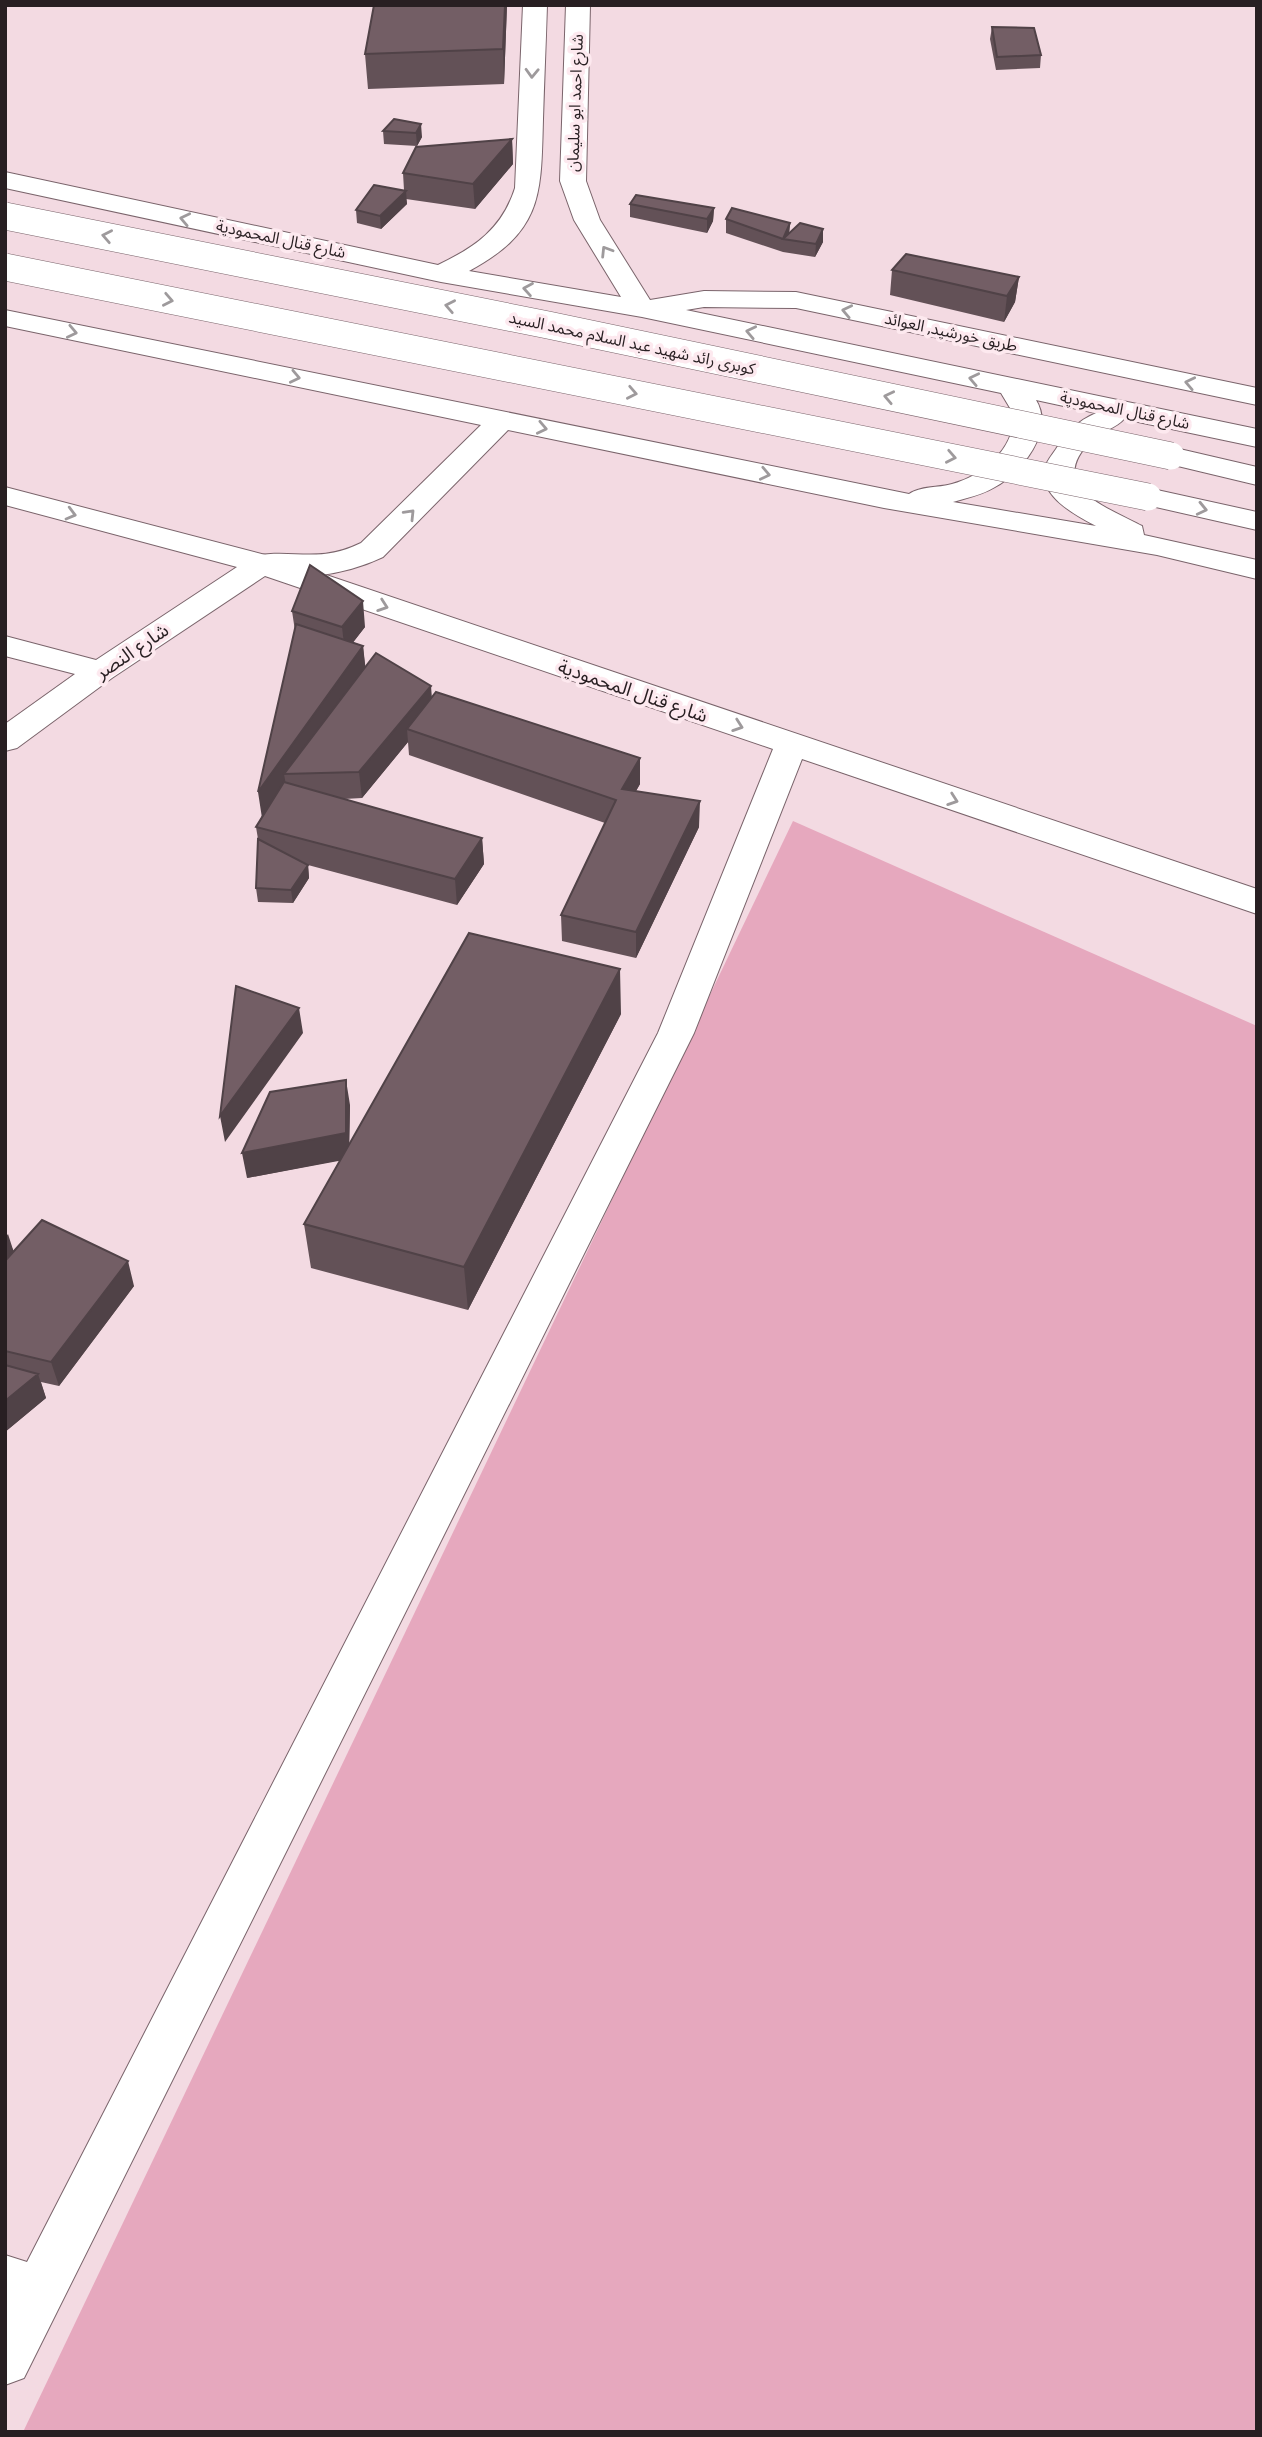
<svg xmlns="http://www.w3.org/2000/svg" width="1262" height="2437" font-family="Roboto,'Noto Sans Arabic',sans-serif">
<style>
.green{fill:#e6a8be}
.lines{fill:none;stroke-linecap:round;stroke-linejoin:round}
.minor-casing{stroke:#7a646b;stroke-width:2}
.major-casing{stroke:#7a646b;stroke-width:2}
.minor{fill:#fff;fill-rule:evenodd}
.major{fill:#fff;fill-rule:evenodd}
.major-bridge-casing{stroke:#7a646b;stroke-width:28;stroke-linecap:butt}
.major-bridge{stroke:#fff;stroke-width:27}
.wall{fill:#635157}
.shaded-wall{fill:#504247}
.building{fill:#735e65;stroke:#504247;stroke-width:2}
.oneway{stroke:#9e9a9c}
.labels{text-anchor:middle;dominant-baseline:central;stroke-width:7;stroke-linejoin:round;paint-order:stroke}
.far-street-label{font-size:16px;fill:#281f22;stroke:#fde9ef}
.street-label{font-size:19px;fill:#281f22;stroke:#fde9ef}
</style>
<rect width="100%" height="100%" fill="#f3dae2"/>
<!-- green -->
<path class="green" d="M793,821L1257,1026V2432H23Z"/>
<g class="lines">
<!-- minor casing -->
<g class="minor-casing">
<path id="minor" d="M5,487L273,557L1257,889V914L802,759L694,1033L24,2378L5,2385V2255L27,2262L658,1033L773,749L265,576L112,678L17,748L5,751V724L75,674L5,656V636L96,660L237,567L5,505Z"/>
</g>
<!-- major casing -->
<g class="major-casing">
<path id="major" d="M523,5H547C546,43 544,81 543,119C541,195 543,231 469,271L621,297L574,220L560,181L566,5H590L586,181L600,220L650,300L704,291L796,292L1257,388V405L796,308L704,307L686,310L1257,429V447L1124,419C1117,428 1101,431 1092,440C1044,486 1106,507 1142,526L1144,535L1257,560V579L1157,555L884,508L508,430L383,557C343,576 294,582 251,571L247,564L251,557C291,547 316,565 361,543L481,425L5,326V310L909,494C920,486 938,488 952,484C982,476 1017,448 1013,413L1001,393L642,317L441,282L5,188V172L438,265C475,247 502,229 515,188ZM1036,400L1096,413C1078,421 1066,432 1056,449C1052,455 1046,462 1045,468C1038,496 1077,516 1096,526L953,502C967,498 982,495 995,487C1022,472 1055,431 1036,400Z
M1171,447L1257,467V485L1161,462L1156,456L1161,450Z
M1148,488L1257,512V530L1138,503L1133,497L1138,491Z"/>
</g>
<!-- minor -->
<use href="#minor" class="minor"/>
<!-- major -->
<use href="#major" class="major"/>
<!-- major-bridge casing -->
<g class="major-bridge-casing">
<path id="major-bridge" d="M5,216L548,325L1171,456
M5,267L1148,497"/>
</g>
<!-- major-bridge -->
<use href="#major-bridge" class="major-bridge"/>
</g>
<!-- wall -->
<path class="wall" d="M507,5L504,84L368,89L365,54Z
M992,27L1041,55L1040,68L996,70L990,39Z
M394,119L422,137L417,146L384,144L383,131Z
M512,139L513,164L475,209L406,199L407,204L381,229L357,223L356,210L404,190L403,173Z
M630,204L714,208L713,221L707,233L630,217Z
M726,219L790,223L789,233L823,229V242L815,257L783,252L726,233Z
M892,270L1019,277L1015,302L1004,322L890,295Z
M292,611L365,627L353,642L363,646L365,667L432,698L640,758V784L636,791L699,827L636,958L562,941L561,915L605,823L409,755L408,742L362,798L344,799L482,838L484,864L457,905L308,865L309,878L293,903L258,902L256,888L258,839L256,827L262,816L295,631Z
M621,1014L468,1310L311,1268L304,1224L340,1160L247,1178L350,1105L349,1144Z
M5,1232L14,1252L134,1286L59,1386L41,1382L46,1398L5,1432Z"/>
<!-- shaded-wall -->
<path class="shaded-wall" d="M505,5H507L504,84L503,49Z
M421,124L422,137L417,146L416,133Z
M512,139L513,164L475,209L473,184Z
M406,191L407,204L381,229L380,216Z
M714,208L713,221L707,233V219Z
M790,223L789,236L783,239Z
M823,229V242L815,257L816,244Z
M1019,277L1015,302L1004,322L1007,296Z
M363,601L365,627L345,653L342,627Z
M363,646L366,672L284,774L286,785L262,818L258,792Z
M431,686L433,712L407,729L408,742L362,798L359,772Z
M640,758V784L622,815V789Z
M700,801L699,827L636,958V932Z
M482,838L484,864L457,905L455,879Z
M308,865L309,878L293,903L291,890Z
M620,969L621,1014L468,1310L464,1267Z
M299,1008L303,1033L225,1142L220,1116Z
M346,1080L350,1105L349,1159L247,1178L242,1153Z
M8,1234L16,1259L5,1274V1238Z
M128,1261L134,1286L59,1386L51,1362Z
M38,1374L46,1398L5,1432V1401Z"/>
<!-- building -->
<path class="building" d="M374,5H505L503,49L365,54Z
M992,27L1034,28L1041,55L997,57Z
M394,119L421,124L416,133L383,131Z
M512,139L473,184L403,173L416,147Z
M374,185L406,191L380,216L356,210Z
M636,195L714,208L707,219L630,204Z
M732,208L790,223L783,239L726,219Z
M800,223L823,229L816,244L783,239Z
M906,254L1019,277L1007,296L892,270Z
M310,565L363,601L342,627L292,611Z
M296,624L363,646L258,792Z
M376,653L431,686L359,772L284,774Z
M436,692L640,758L622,789L700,801L636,932L561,915L616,800L407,729Z
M284,782L482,838L455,879L256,827Z
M258,839L308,865L291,890L256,888Z
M469,933L620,969L464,1267L304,1224Z
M236,986L299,1008L220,1116Z
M346,1080V1133L242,1153L270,1092Z
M42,1220L128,1261L51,1362L5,1351V1261Z
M5,1365L38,1374L5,1401Z"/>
<!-- one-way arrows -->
<defs><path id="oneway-chevron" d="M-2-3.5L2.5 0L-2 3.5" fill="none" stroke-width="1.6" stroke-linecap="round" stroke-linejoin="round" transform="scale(1.75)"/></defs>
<g class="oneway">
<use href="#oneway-chevron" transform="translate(532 73) rotate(92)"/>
<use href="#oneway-chevron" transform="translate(185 219) rotate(-168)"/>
<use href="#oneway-chevron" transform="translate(107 236) rotate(-169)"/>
<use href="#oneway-chevron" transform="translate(606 251) rotate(-122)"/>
<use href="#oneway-chevron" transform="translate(528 289) rotate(-170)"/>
<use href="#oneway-chevron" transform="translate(168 300) rotate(11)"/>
<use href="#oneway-chevron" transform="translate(450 306) rotate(-169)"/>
<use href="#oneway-chevron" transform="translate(847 311) rotate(-168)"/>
<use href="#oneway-chevron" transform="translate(72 332) rotate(12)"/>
<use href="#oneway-chevron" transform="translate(751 332) rotate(-168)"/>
<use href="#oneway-chevron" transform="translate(295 377) rotate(12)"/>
<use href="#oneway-chevron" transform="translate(974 379) rotate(-168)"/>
<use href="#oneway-chevron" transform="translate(1190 383) rotate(-168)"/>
<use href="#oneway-chevron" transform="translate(632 393) rotate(11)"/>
<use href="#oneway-chevron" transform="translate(889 397) rotate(-168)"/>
<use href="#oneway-chevron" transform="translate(542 428) rotate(12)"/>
<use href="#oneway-chevron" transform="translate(951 457) rotate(11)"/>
<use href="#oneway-chevron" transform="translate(765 474) rotate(12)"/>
<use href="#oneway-chevron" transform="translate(1202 509) rotate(13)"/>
<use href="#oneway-chevron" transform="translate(71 514) rotate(15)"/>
<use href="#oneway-chevron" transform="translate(410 514) rotate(-46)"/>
<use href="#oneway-chevron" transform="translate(383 606) rotate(19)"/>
<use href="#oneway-chevron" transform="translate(738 726) rotate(19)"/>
<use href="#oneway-chevron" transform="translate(953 800) rotate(19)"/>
</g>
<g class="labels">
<!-- far-street labels -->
<g class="far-street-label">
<text transform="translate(575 103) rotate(-88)">شارع احمد ابو سليمان</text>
<text transform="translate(281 239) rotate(12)">شارع قنال المحمودية</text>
<text transform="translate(951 332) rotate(12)">طريق خورشيد, العوائد</text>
<text transform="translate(632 343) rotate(12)">كوبرى رائد شهيد عبد السلام محمد السيد</text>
<text transform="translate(1125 410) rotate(12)">شارع قنال المحمودية</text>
</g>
<!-- street labels -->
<g class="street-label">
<text transform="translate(132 651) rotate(-34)">شارع النصر</text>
<text transform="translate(633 691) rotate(19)">شارع قنال المحمودية</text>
</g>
</g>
<!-- border -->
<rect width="1262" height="2437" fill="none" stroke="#281f22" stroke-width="14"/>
</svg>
